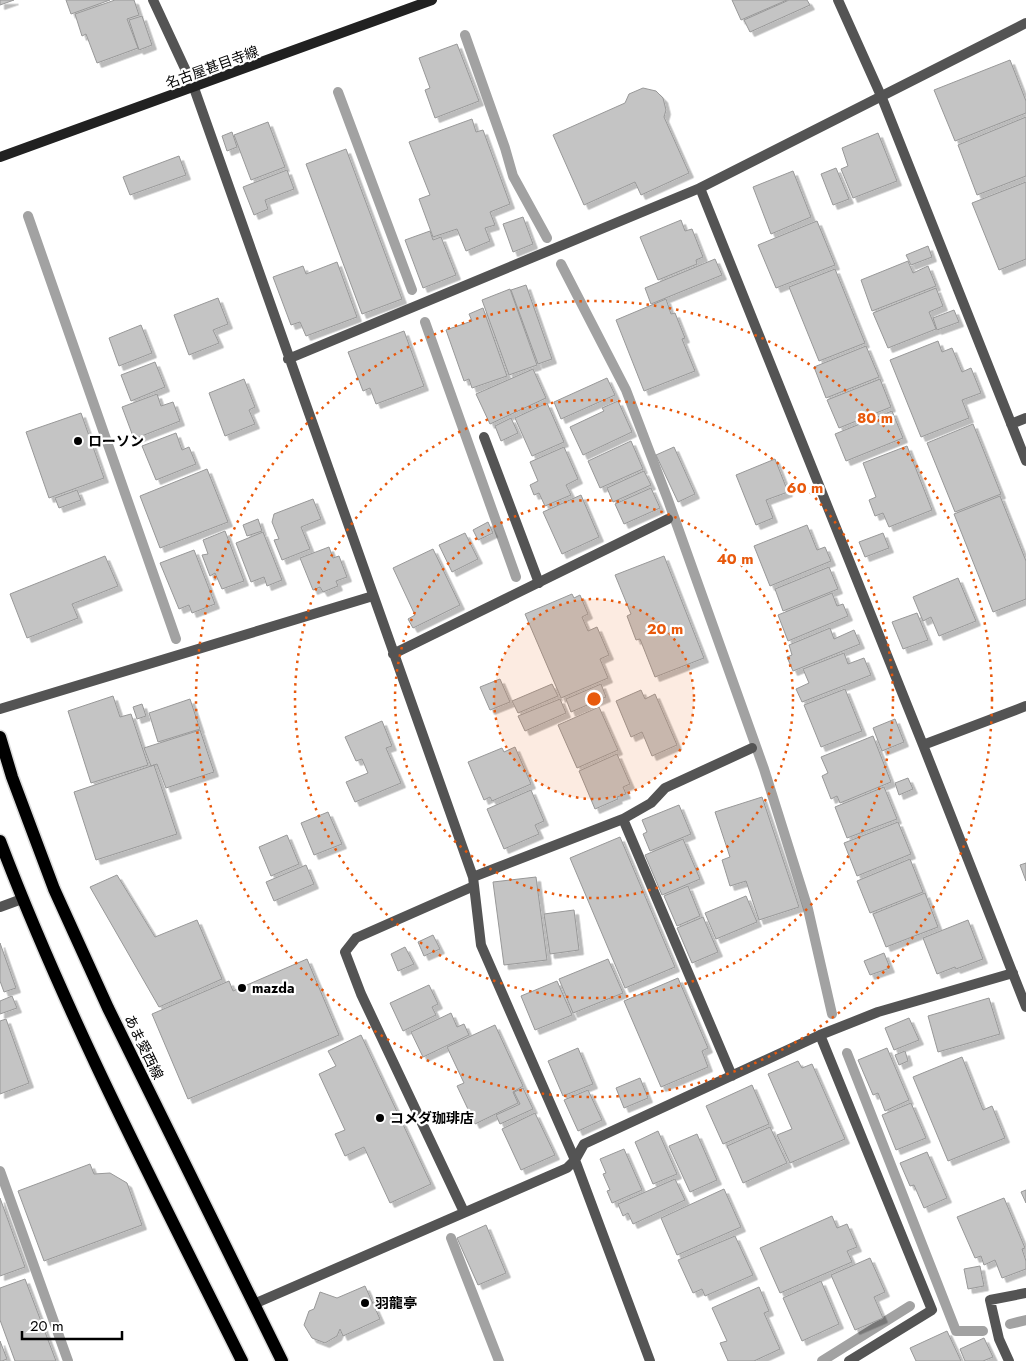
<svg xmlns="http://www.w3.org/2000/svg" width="1026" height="1361" font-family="Jost,'Noto Sans JP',sans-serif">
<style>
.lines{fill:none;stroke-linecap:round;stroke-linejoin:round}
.stream{stroke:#a2a2a2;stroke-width:10}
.building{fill:#c4c4c4;stroke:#989898;filter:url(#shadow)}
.primary-casing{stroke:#dbdbdb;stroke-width:15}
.service{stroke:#545454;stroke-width:10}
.minor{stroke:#545454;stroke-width:10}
.tertiary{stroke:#545454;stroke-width:10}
.secondary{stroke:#212121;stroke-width:10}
.primary{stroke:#000;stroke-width:12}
.ring{fill:none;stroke:#e8590c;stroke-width:2.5;stroke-dasharray:2.5 5}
.poi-dot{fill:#000;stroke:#fff;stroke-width:2}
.labels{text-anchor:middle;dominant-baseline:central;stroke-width:4.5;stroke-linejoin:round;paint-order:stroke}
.street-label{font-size:14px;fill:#000;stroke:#fff}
.poi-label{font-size:14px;font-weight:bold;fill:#000;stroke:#fff;text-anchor:start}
.centre{fill:#e8590c;stroke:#fff;stroke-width:2.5}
.ring-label{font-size:15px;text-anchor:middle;font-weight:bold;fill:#e8590c;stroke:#fff;stroke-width:4.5;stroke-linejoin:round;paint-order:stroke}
</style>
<defs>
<filter id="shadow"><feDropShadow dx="4.5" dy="4.5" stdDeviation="0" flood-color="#0004"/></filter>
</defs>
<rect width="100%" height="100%" fill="#fff"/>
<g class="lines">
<!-- stream -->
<path class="stream" d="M465,35L505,148L513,176L547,238
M338,92L412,290
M28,216L176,639
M561,264L626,390L668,500L764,769L808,909L832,1014
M425,322L516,577
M847,1053L956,1331H983
M0,1171L68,1361
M451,1238L499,1361
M1010,1324L1026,1320
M822,1361L910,1306"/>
</g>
<!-- building -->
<path class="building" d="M0,0H14L0,5Z
M66,0H110L71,14Z
M115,0H134L139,15L127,19L138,48L97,63L86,34L82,36L75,14Z
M732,0H787L741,20Z
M789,0H807L810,5L750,32L744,20Z
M142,16L152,45L139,50L129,20Z
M457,44L479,101L435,118L425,90L430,88L419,58Z
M1010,60L1026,101V113L955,141L934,90Z
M643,88L656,91L663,98L666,110L664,117L689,173L641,195L635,182L584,205L553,135L625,103L629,94Z
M1026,117V176L977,195L958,145Z
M472,119L476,132L483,130L510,204L490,212L495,225L485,228L490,241L466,251L457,229L433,237L419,199L430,195L409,142Z
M268,122L285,167L251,180L234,135Z
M232,132L237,147L227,151L222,136Z
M878,133L897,181L853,198L841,169L848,166L842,148Z
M346,149L402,299L362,314L306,164Z
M179,156L186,175L130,195L123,177Z
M836,168L849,199L833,205L821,174Z
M287,170L294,189L265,200L268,209L254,215L243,187Z
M793,171L811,217L771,234L753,187Z
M1026,182V259L999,270L972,203Z
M523,217L533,244L513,252L503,224Z
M681,220L685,231L692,229L703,257L696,260L697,264L658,280L640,237Z
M817,221L835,265L776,288L758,245Z
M430,231L433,240L441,237L456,275L423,288L405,240Z
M928,246L932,257L911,265L906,255Z
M715,259L722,275L651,304L645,288Z
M908,261L913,273L928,266L936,286L872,311L861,280Z
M337,262L357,317L306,336L300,322L291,325L273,277L303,266L306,274Z
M835,269L865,343L819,361L789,287Z
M526,285L552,359L538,364L511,290Z
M936,288L943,306L929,312L936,329L888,348L873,313Z
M510,289L537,365L509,375L482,300Z
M218,298L228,324L213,330L219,343L189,355L174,315Z
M666,299L671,314L675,313L685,338L682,339L695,371L644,391L616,320Z
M483,308L507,376L472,388L469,379L464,381L446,330L472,321L469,314Z
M954,310L959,322L937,330L933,318Z
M141,325L152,353L119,366L109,338Z
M404,331L424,386L376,404L370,388L363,391L348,352Z
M938,341L942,352L952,348L962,372L971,368L981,393L962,400L969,418L921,437L890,360Z
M866,346L879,377L826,398L814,367Z
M155,362L165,387L131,401L121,375Z
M533,369L546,398L490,424L476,394Z
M607,378L615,395L561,419L554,402Z
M244,379L255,407L249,410L255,424L225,436L209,393Z
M880,379L891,407L839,428L827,400Z
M157,394L161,406L173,402L180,421L134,439L122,407Z
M618,401L632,432L583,455L570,427L604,411L602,408Z
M547,403L564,442L532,456L515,418Z
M892,411L903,438L846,461L835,434Z
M81,413L104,478L49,498L26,432Z
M511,418L518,433L501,441L495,426Z
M973,424L1001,494L955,512L927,443Z
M176,433L182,450L189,447L196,464L156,480L142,446Z
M631,441L643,469L600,488L588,461Z
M907,446L932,510L889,527L883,513L875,516L869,500L876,497L863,463Z
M564,447L578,479L566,485L571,495L545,506L539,493L534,495L530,485L538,481L530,462Z
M674,447L695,494L678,502L656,455Z
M775,459L788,492L766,500L773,518L756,525L736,475Z
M207,469L228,522L160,548L140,496Z
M644,471L651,485L613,502L607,488Z
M651,488L660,508L624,524L615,504Z
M77,490L81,500L59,508L55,498Z
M581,495L599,537L562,554L543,512Z
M1000,496L1026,561V599L993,612L954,514Z
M313,499L321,519L301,527L310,549L282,560L274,540L279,539L272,522L274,514Z
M258,519L262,531L247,536L243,525Z
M488,522L493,533L478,540L473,530Z
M807,525L817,550L825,547L831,561L770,586L754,546Z
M225,531L244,581L222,589L215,573L210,576L202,555L208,554L203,540Z
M263,532L282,580L267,586L264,577L251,582L236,543Z
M465,533L478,559L452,572L439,545Z
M883,533L889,548L865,557L859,542Z
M329,547L333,558L339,556L347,577L336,581L338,586L323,592L320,587L313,590L300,558Z
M433,549L460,605L413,628L408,619L415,615L393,568Z
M194,550L215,604L192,613L189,605L179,609L160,563Z
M105,556L118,586L72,604L78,618L27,638L10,594Z
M664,556L704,658L655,677L640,639L636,640L627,616L631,614L615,575Z
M829,567L838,589L783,611L775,589Z
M958,578L976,621L939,636L931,617L923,621L913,597Z
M832,593L837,606L843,604L848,616L788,641L778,615Z
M572,594L574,598L580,595L588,614L582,617L588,631L597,627L609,655L600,659L608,678L561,698L525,614Z
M917,613L928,640L903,649L892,622Z
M830,628L834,639L854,630L860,644L793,671L787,657L792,655L789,645Z
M844,653L848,664L864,658L871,675L802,702L796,689L809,683L803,669Z
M500,679L510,702L490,710L480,687Z
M552,684L558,696L518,713L512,701Z
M601,684L606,697L571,712L566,699Z
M845,689L862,731L821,747L804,705Z
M641,690L645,699L655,694L677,745L652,756L642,732L631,737L616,701Z
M113,696L120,717L131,714L148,765L91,783L68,711Z
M190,699L200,729L158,742L149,713Z
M560,699L566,713L525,731L518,716Z
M142,704L146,716L137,719L133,707Z
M599,707L618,750L577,768L558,725Z
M895,719L904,742L882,751L873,728Z
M382,721L392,746L386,748L401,783L355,802L346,782L368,773L362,759L356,761L345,737Z
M200,730L214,772L166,788L157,764L151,766L144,748Z
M873,736L891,782L840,803L837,796L831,799L822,776L828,773L821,757Z
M515,747L531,784L492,801L490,797L484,800L468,762L502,748L504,752Z
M617,754L630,784L623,787L626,794L617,797L618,799L595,809L579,771Z
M154,765L177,834L96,860L74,792Z
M908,778L913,789L899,795L895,783Z
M884,787L897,819L847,838L835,807Z
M531,790L544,821L535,825L539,834L504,849L487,809Z
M762,797L799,907L759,920L746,881L730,886L722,860L730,857L715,812Z
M679,805L691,834L650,851L643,834L647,832L642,820Z
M328,812L342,844L314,855L301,823Z
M898,822L911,854L857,876L844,843Z
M287,835L299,864L271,876L259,847Z
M620,837L675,967L625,988L570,858Z
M683,839L700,879L662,895L645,855Z
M910,859L923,892L870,913L857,881Z
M1026,863V881L1020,865Z
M306,865L314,884L274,901L266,882Z
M117,875L155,937L197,920L222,979L159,1007L90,887Z
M536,877L547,960L504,965L493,882Z
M688,886L700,916L677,926L664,896Z
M925,893L938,927L886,947L873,914Z
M746,896L757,922L716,939L705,913Z
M574,910L579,950L550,954L544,914Z
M703,917L718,952L692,963L677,928Z
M968,920L983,959L956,969L955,967L937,974L923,938Z
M433,935L440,949L424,956L418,942Z
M0,943L16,988L4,992L0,981Z
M405,947L414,964L398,971L391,954Z
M884,953L890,968L870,975L864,961Z
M307,959L339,1035L188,1099L152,1014L229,981L233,991Z
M608,959L623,993L573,1013L559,979Z
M678,978L708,1048L702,1051L708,1067L661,1087L624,1001Z
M557,981L572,1015L535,1030L521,996Z
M429,985L438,1004L432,1007L436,1015L403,1031L390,1003Z
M12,996L17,1008L0,1014V1001Z
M989,998L1000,1034L938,1052L928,1016Z
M451,1013L457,1027L464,1024L469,1035L423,1057L411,1032Z
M909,1018L919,1040L894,1050L885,1028Z
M6,1019L29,1083L0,1094V1021Z
M495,1025L523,1086L513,1092L518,1103L475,1124L457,1086L464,1083L447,1047Z
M361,1035L431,1184L390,1203L364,1147L345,1156L335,1134L345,1130L319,1074L336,1066L328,1051Z
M578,1048L593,1084L563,1096L548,1061Z
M887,1048L909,1100L885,1111L878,1093L873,1095L858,1060Z
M905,1051L908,1061L899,1065L895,1055Z
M962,1057L983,1110L992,1106L1005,1138L948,1161L913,1077Z
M798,1061L802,1068L812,1064L845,1139L790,1163L777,1135L792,1129L768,1074Z
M640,1078L648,1098L624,1108L616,1088Z
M752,1085L769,1124L723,1144L706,1106Z
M523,1088L533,1109L500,1124L496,1115L520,1104L514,1092Z
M588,1090L602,1120L578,1131L564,1100Z
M911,1103L926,1138L896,1150L882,1115Z
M535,1113L555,1155L521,1170L502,1129Z
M770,1127L787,1163L743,1183L727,1146Z
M658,1131L677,1174L653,1184L635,1142Z
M697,1134L717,1180L690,1192L669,1146Z
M624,1149L642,1190L612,1203L607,1191L610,1190L603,1174L606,1173L600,1159Z
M927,1152L947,1198L924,1208L914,1185L910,1186L900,1163Z
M90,1164L94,1174L110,1173L127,1183L142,1225L44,1261L18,1191Z
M675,1179L685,1200L633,1224L628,1213L623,1216L618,1204Z
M724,1189L741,1227L677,1255L661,1218Z
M1026,1190V1203L1021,1192Z
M0,1198L25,1267L0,1276Z
M1004,1198L1025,1248L1022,1249L1026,1261V1269L1002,1278L995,1260L984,1265L981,1256L975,1258L957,1217Z
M832,1216L837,1228L847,1224L857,1247L847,1251L852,1262L780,1293L760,1248Z
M486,1225L506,1273L478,1285L457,1238Z
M735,1236L753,1275L705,1296L702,1289L693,1293L678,1260Z
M870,1258L885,1292L874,1297L883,1318L855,1330L831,1275Z
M980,1266L984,1286L968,1289L964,1269Z
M25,1279L56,1361H15L0,1320V1288Z
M821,1281L839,1324L802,1341L783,1298Z
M365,1286L380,1319L343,1336L340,1329L337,1336L325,1343L312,1338L304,1325L309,1311L314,1309L320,1292L337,1298Z
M759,1287L769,1311L764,1313L780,1349L754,1361H728L720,1343L727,1341L712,1308Z
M947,1331L961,1361H916L910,1348Z
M984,1338L993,1357L983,1361H965L960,1349Z
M0,1341L7,1359L2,1361H0Z"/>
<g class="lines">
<!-- primary casing -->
<g class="primary-casing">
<path id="primary" d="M0,737L12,777L54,889L108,1008L282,1361
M0,841C68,1020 157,1190 242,1361"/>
</g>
<!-- service -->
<path class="service" d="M484,437L539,583"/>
<!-- minor -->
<path class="minor" d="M153,0L194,88L473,877L481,945L575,1160L650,1361
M882,98L1026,461
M700,188L923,745L1026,1007
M288,359L700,188L1026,23
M1011,424L1026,418
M393,654L668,519
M0,709L373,596
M923,745L1026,706
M623,819L732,1076
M473,877L623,819L651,803L665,788L752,748
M0,907L22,899
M820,1035L932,1310L849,1361
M464,1212L361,994L345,952L356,938L474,886
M254,1304L567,1168L575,1160L584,1144L820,1035L878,1012L1013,973
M1009,1361L999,1339L990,1300L1026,1293"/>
<!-- tertiary -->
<path class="tertiary" d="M838,0L882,98"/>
<!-- secondary -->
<path class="secondary" d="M0,157L432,0"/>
<!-- primary -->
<use href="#primary" class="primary"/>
</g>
<!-- distance rings -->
<circle cx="594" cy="699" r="100" fill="#e8590c" fill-opacity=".12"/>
<g class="ring">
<circle cx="594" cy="699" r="100"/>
<circle cx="594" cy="699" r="199"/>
<circle cx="594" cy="699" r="299"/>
<circle cx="594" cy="699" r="398"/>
</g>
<!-- markers -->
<g class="poi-dot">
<circle cx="78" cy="441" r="5"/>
<circle cx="242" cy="988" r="5"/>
<circle cx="380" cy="1118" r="5"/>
<circle cx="365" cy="1303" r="5"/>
</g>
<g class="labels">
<!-- street labels -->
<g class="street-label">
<text transform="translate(212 67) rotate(-20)">名古屋甚目寺線</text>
<text transform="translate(144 1047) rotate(64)">あま愛西線</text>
</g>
<!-- poi labels -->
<g class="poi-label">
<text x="88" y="441">ローソン</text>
<text x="252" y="988">mazda</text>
<text x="390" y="1118">コメダ珈琲店</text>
<text x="375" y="1303">羽龍亭</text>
</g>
</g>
<circle cx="594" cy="699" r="8" class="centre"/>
<g class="ring-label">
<text x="875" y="423">80 m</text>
<text x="805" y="493">60 m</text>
<text x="735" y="564">40 m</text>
<text x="665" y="634">20 m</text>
</g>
<!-- scale -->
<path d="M22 1331v8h100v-8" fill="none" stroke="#000000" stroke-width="2.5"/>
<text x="30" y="1331" font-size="15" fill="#000000" stroke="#ffffff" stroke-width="4" paint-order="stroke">20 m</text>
</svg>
